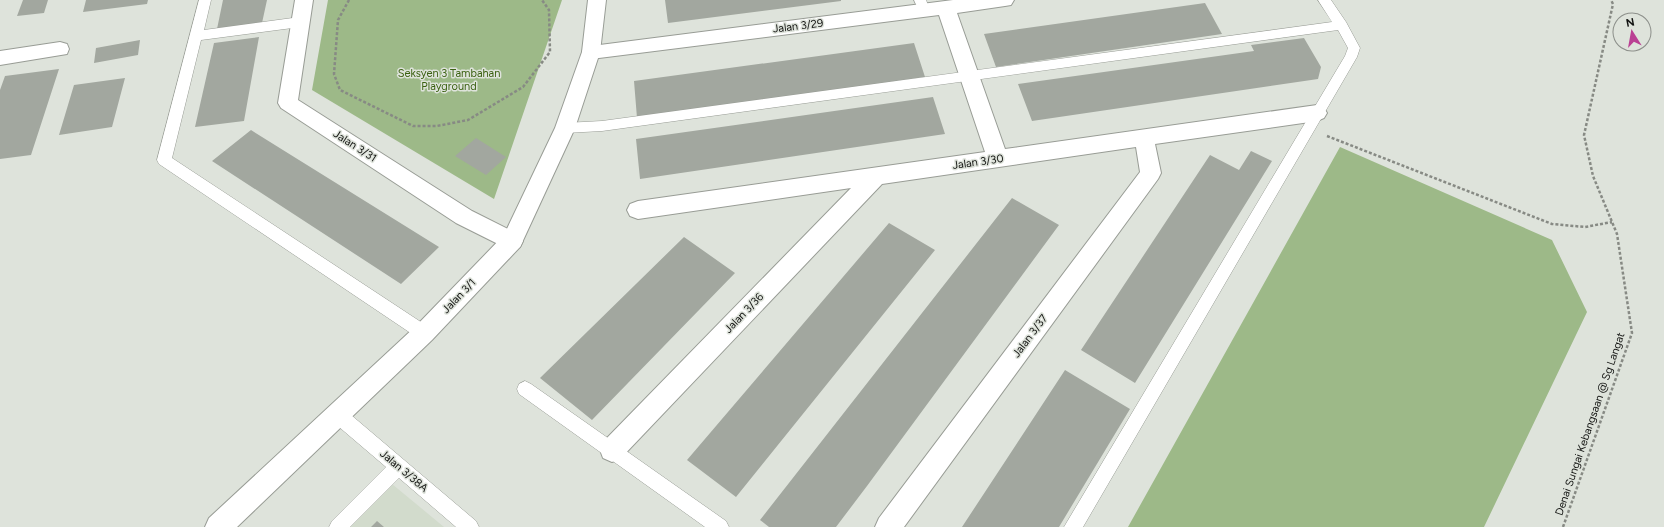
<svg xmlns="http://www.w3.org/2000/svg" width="1664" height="527" font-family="Figtree,sans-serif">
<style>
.built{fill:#d2dbcc}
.green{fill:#9db988}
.building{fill:#a2a79f}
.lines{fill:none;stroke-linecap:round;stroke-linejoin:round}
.lane-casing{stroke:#989c95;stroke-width:1}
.street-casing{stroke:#989c95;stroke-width:2}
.secondary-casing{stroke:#989c95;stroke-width:2}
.path{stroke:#878a84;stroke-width:2.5;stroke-dasharray:3 2;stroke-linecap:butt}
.lane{fill:#fff;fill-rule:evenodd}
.street{fill:#fff;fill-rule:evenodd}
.secondary{fill:#fff;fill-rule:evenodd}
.labels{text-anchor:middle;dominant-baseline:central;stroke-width:3;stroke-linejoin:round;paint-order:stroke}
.street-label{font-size:11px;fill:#131412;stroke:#dee3db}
.park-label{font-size:11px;fill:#3b6112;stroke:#dee3db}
</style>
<rect width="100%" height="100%" fill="#dee3db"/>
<!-- built -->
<path class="built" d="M392,484L444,527H349Z"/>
<!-- green -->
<path class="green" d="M328,0H562L494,199L312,90Z
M1340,147L1552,240L1587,312L1484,527H1128Z"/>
<!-- building -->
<path class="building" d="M23,0H48L44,13L17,16Z
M86,0H148L147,4L83,12Z
M223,0H267L262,23L217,29Z
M665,0H841V1L668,23Z
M1205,3L1222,34L996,67L984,34Z
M259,37L244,121L195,127L214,43Z
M1304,38L1321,67L1318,79L1032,121L1018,84L1254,51L1251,45Z
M140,40L138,55L94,63L96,48Z
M914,43L925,77L637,118L634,81Z
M59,69L31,155L0,159V90L5,76Z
M125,78L112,127L59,135L74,85Z
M933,97L945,134L640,179L636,139Z
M251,130L299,160L439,247L401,284L212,161Z
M476,138L506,157L486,175L455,156Z
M1251,151L1272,161L1135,383L1081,350L1210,155L1239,170Z
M1012,198L1059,225L867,486L836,527H769L760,520Z
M889,223L935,250L736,497L687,460Z
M684,237L735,273L592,420L540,378Z
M1065,370L1130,409L1059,527H962Z
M377,521L384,527H371Z"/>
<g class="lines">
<!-- lane casing -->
<g class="lane-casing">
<path id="lane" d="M199,0H211L204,30L300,17L304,19L306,22L304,25L300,27L201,40L172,158L430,328L432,333L430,338L424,340L418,338L159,164L157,160Z
M914,0H926L930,10L928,13L924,14L920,13Z
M1318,0H1331L1346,22L1360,48L1357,57L1083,527H1064L1345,56L1348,48L1338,30L602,131L565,133L560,132L558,128L560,124L565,123L602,121L1332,22Z
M525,381L531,384L726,521L729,527H705L519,394L517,389L519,384Z
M338,407L344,409L476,521L479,527H456L399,478L350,527H329L332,521L386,467L332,421L330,415L332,409Z"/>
</g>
<!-- street casing -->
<g class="street-casing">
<path id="street" d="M295,0H313L298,100L472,211L520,235L523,241L520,247L512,250L504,247L456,223L281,108L278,103Z
M953,0H1014L1011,5L1005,6L957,13L1005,149L1317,105L1324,108L1327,113L1324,118L1317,121L1155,144L1161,173L1158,179L904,527H875L879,518L1140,172L1136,147L882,184L621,458L612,462L603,458L600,450L603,442L851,188L638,219L630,216L627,210L630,204L638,201L985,152L939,15L591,59L584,57L582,52L584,47Z
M60,42L67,44L69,49L67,54L0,65V51Z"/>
</g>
<!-- secondary casing -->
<g class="secondary-casing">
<path id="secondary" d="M588,0H606L600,52L575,128L520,247L432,340L237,527H205L209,518L416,326L504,235L555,128L582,52Z"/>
</g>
<!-- path -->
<path class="path" d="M349,0L338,20L334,74L340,90L413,126H437L468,120L523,87L550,52L549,10L542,0
M1327,136L1552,224L1585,227L1612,222
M1563,527L1632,333L1617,234L1593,176L1584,135L1613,4L1611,0"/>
<!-- lane -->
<use href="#lane" class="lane"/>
<!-- street -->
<use href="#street" class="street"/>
<!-- secondary -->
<use href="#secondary" class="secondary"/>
</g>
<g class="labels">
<!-- street labels -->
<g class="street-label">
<text transform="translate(798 26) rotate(-7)">Jalan 3/29</text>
<text transform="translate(355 146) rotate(33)">Jalan 3/31</text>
<text transform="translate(978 162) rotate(-8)">Jalan 3/30</text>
<text transform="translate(459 296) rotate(-46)">Jalan 3/1</text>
<text transform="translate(744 313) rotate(-46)">Jalan 3/36</text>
<text transform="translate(1030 336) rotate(-53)">Jalan 3/37</text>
<text transform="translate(1590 424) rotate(-71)">Denai Sungai Kebangsaan @ Sg Langat</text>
<text transform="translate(404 471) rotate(40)">Jalan 3/38A</text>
</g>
<!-- park labels -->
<g class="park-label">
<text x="449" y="73">Seksyen 3 Tambahan<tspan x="449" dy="13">Playground</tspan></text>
</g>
</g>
<!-- north arrow -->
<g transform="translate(1632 32) rotate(349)"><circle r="19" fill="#dee3db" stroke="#8d908b"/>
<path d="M0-3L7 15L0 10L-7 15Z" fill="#ba4093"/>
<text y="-6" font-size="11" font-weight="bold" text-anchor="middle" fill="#131412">N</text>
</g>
</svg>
